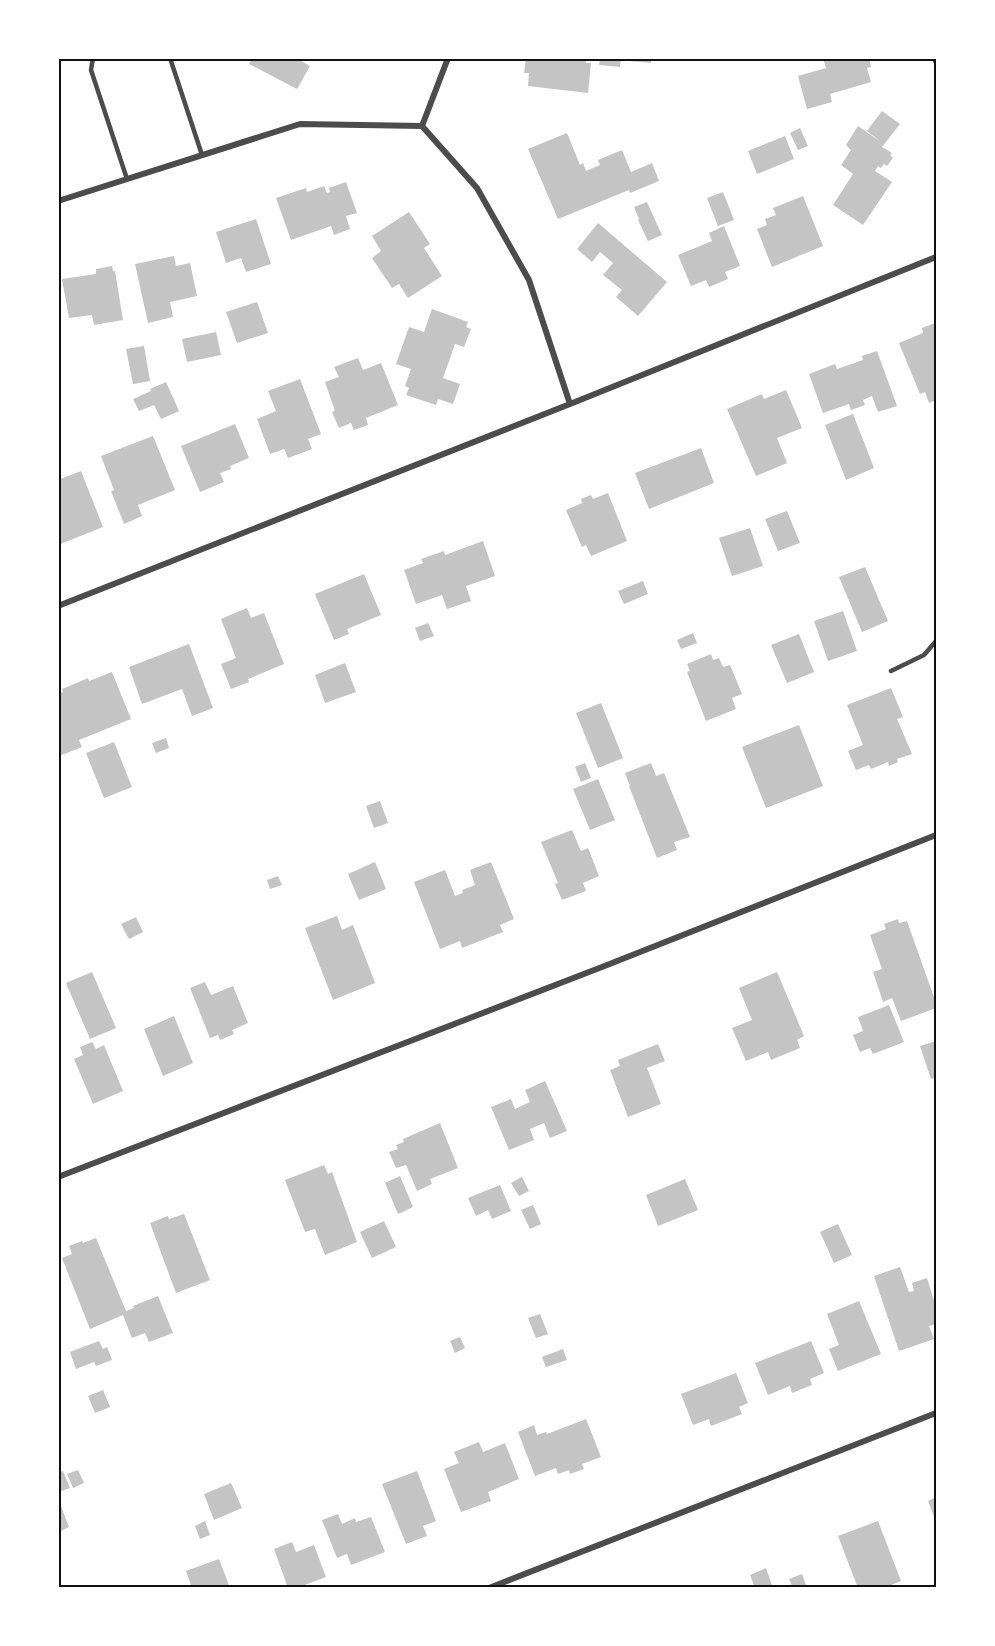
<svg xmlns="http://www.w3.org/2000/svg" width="995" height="1646" font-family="Overpass,sans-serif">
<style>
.building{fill:#c4c4c4}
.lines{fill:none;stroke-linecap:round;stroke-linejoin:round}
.service{stroke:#4c4c4c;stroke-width:4.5}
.minor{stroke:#4c4c4c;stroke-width:6}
.neatline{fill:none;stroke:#111;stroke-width:2}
</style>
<rect width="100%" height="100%" fill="#fff"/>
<!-- building -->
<path class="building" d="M252,58H296L310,66L297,89L249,64Z
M526,58H587L586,63H591L588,93L528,86L529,73H524Z
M600,58H621L620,67L599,65Z
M628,58H651V63L628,61Z
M823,58H869L871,67L867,68L871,82L830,94L832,102L807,109L798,76L826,68Z
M882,111L900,124L882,147L892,153L890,155L893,158L887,166L884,164L881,168L878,166L875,171L892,182L863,225L833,205L853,174L841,165L851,150L846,145L858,126L881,142L867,131Z
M800,128L808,146L798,150L790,133Z
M567,133L580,165L583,163L586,171L600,165L598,160L622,150L631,172L652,163L659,181L630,193L629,190L558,219L528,149Z
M785,136L794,159L757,174L748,151Z
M346,182L357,213L346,216L350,229L334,235L331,226L291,240L276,198L306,188L307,192L324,186L327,193L330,192L329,188Z
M723,192L734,220L718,226L707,198Z
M803,196L823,246L772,267L757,229L767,225L765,219L776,215L773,208Z
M647,202L662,235L648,241L638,220L639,219L634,207Z
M409,212L430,244L424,248L442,276L408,298L399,284L392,288L372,258L381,251L372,236Z
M256,219L271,264L246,272L241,258L226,263L216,232Z
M598,223L667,282L638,316L616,297L622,290L603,275L613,263L600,252L592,262L577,249Z
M724,226L740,266L725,272L728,279L709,287L706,280L691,286L678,255L712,241L709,233Z
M174,256L176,266L190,263L197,296L170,302L173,317L148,323L135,264Z
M112,266L113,271H115L123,320L94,325L92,315L69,318L62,279L96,274V269Z
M257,302L268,333L237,343L226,312Z
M432,309L468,322L466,327L471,329L464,347L455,344L443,378L460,384L453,404L438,399L436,405L406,395L409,388L405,386L411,369L396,364L409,327L424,332Z
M935,323L936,327V400L929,403L925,392L920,394L899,343L923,333L922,328Z
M216,332L221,355L187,362L182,339Z
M144,346L150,381L133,384L126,349Z
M877,351L897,406L878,412L872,396L863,400L865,405L851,410L849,404L823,413L809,374L835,364L837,369L863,360L862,356Z
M358,358L363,370L381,363L398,405L366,418L368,425L354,430L351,423L339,428L332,412L335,411L325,382L339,377L334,367Z
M300,379L321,434L308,439L312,449L288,458L284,449L270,454L257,419L276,411L268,391Z
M166,382L179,411L161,419L154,405L139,411L133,399L151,391L150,389Z
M786,390L802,428L777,438L787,463L756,476L727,409L762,394L764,399Z
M853,414L874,468L846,480L825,425Z
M235,424L249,458L230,466L231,469L220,473L224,482L200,492L181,446Z
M153,436L175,490L138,505L142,516L124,524L111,491L114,490L101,456Z
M701,448L714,483L649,509L635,473Z
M81,471L103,527L58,545V480Z
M608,493L627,541L591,556L586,545L582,547L566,510L582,503L581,499L591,495L593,499Z
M787,511L800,543L778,551L765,519Z
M750,528L763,566L732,576L719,538Z
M483,541L495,576L466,586L471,601L447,609L442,595L416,604L404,570L423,563L421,559L444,551L445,555Z
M865,567L888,621L862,632L839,577Z
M364,574L381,615L347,629L349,634L334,640L315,594Z
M643,581L648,594L624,604L618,591Z
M247,608L251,618L264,613L284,664L248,679L249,682L231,689L221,664L236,658L221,619Z
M843,611L857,651L828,661L814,621Z
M428,623L434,636L420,641L415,628Z
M693,633L697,643L681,649L677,640Z
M799,634L814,672L787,683L771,645Z
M189,644L213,708L192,716L182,689L142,704L129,667Z
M711,654L713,660L719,658L723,667L730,665L742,694L732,698L736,709L706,721L687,672L690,671L687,664Z
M345,663L356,692L325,703L315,675Z
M112,672L131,719L79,740L82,747L59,756L58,694L63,692L62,689L88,678L89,681Z
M891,688L903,717L897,719L912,754L897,759L898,762L889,766L888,762L871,769L869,765L856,770L848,751L863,745L847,705Z
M601,703L623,758L598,768L576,713Z
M799,725L823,786L766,808L742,747Z
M166,738L169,748L156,753L152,743Z
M114,742L132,787L104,798L86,753Z
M585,763L591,778L581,782L575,767Z
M651,763L656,776L664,773L690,837L674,842L677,850L657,858L629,786H630L625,773Z
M598,779L615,820L590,830L573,789Z
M380,801L388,823L374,828L366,806Z
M572,830L581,851L588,848L599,876L583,883L586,891L562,900L555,884L558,883L541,842Z
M375,862L386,889L359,900L348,874Z
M491,862L514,919L500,925L503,932L462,948L460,941L440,949L414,882L445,870L455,896L463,893L462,890L475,885L470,870Z
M278,876L282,885L270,889L267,880Z
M337,916L342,930L353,925L375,983L333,1000L305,928Z
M136,917L143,932L129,939L121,924Z
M898,919L899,923L907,921L936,1003V1008L901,1021L892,998L883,1002L873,972L882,969L870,935L886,929L884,924Z
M92,972L116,1028L90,1039L66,983Z
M777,972L804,1036L797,1040L800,1048L771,1060L768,1052L746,1061L732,1028L752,1020L739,988Z
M205,982L211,995L233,986L248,1023L232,1030L234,1034L220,1040L218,1035L210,1038L190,988Z
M889,1005L904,1042L873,1054L870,1048L860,1052L853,1035L863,1031L858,1017Z
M174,1016L193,1063L163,1076L144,1029Z
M936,1041V1077L931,1079L920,1046Z
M92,1042L96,1049L104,1045L123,1091L93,1104L74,1059L83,1055L80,1047Z
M658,1044L665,1061L647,1068L661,1104L628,1117L610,1070L620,1066L618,1060Z
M545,1081L567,1131L550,1138L544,1123L530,1129L534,1140L509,1150L491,1107L511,1099L515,1109L530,1102L525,1090Z
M440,1123L458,1168L430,1179L432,1184L417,1191L406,1165L396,1168L389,1152L398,1149L396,1145L404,1142L403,1139Z
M324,1165L328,1174L332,1172L357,1242L325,1255L315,1229L305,1232L285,1180Z
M400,1176L413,1207L398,1214L385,1183Z
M522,1177L529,1191L519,1196L511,1183Z
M685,1179L698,1210L658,1226L646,1195Z
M500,1185L511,1211L492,1219L488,1210L476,1216L468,1198Z
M533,1205L541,1224L530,1229L521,1210Z
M184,1214L210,1280L176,1293L150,1223L168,1216L169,1219Z
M384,1221L396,1247L372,1258L360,1232Z
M838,1224L852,1255L834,1263L820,1232Z
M96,1238L126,1311L134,1308L133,1306L158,1296L173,1333L149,1342L145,1333L132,1338L123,1315L90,1329L62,1258L72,1254L69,1246L82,1241L83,1243Z
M900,1267L909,1292L914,1291L912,1283L927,1278L936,1307V1324L929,1326L934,1339L899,1351L874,1276Z
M859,1301L881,1354L838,1371L829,1349L839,1345L827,1314Z
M540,1314L548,1334L536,1338L528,1318Z
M460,1337L465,1348L455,1353L450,1341Z
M99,1341L103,1349L107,1347L112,1360L96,1366L94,1362L76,1369L70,1352Z
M811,1341L824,1373L810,1379L812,1385L792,1393L790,1386L768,1395L755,1363Z
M563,1349L567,1360L546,1367L542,1357Z
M736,1373L748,1403L739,1407L742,1414L711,1426L709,1419L693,1425L681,1394Z
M103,1390L110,1407L95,1413L88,1396Z
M586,1419L601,1457L582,1464L584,1469L570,1474L569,1470L558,1474L556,1468L535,1476L518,1432L534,1425L537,1435L546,1432L547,1434Z
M479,1442L483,1452L505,1443L519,1479L488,1492L491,1501L461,1512L444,1469L459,1463L454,1452Z
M78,1470L84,1483L73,1488L67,1474Z
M63,1471L70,1488L58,1492V1473Z
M417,1471L436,1521L423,1526L427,1536L406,1544L382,1484Z
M231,1483L242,1508L214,1520L204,1494Z
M936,1497V1522L928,1501Z
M59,1501L69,1527L59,1532Z
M338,1514L342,1524L355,1518L356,1522L371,1517L385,1552L351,1565L347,1554L337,1558L322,1520Z
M205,1521L210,1535L200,1539L195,1526Z
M878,1521L901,1581L884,1588H858L838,1536Z
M292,1542L296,1552L314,1545L326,1577L297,1588H288L274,1549Z
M219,1559L230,1588H192L186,1571Z
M766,1568L773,1588H755L750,1575Z
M802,1574L807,1588H793L789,1579Z"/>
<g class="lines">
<!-- service -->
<path class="service" d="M93,58L91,70L127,179
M170,58L202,155
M891,671L924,655L936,641"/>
<!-- minor -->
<path class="minor" d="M448,58L422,126L477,188L529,280L570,404
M936,58V61
M58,201L300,124L422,126
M58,606L570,404L936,257
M58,1177L602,967L936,835
M489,1588L936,1413"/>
</g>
<!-- border -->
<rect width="995" height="1646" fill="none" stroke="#ffffff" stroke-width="120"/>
<rect x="60" y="60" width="875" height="1526" class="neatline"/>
</svg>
